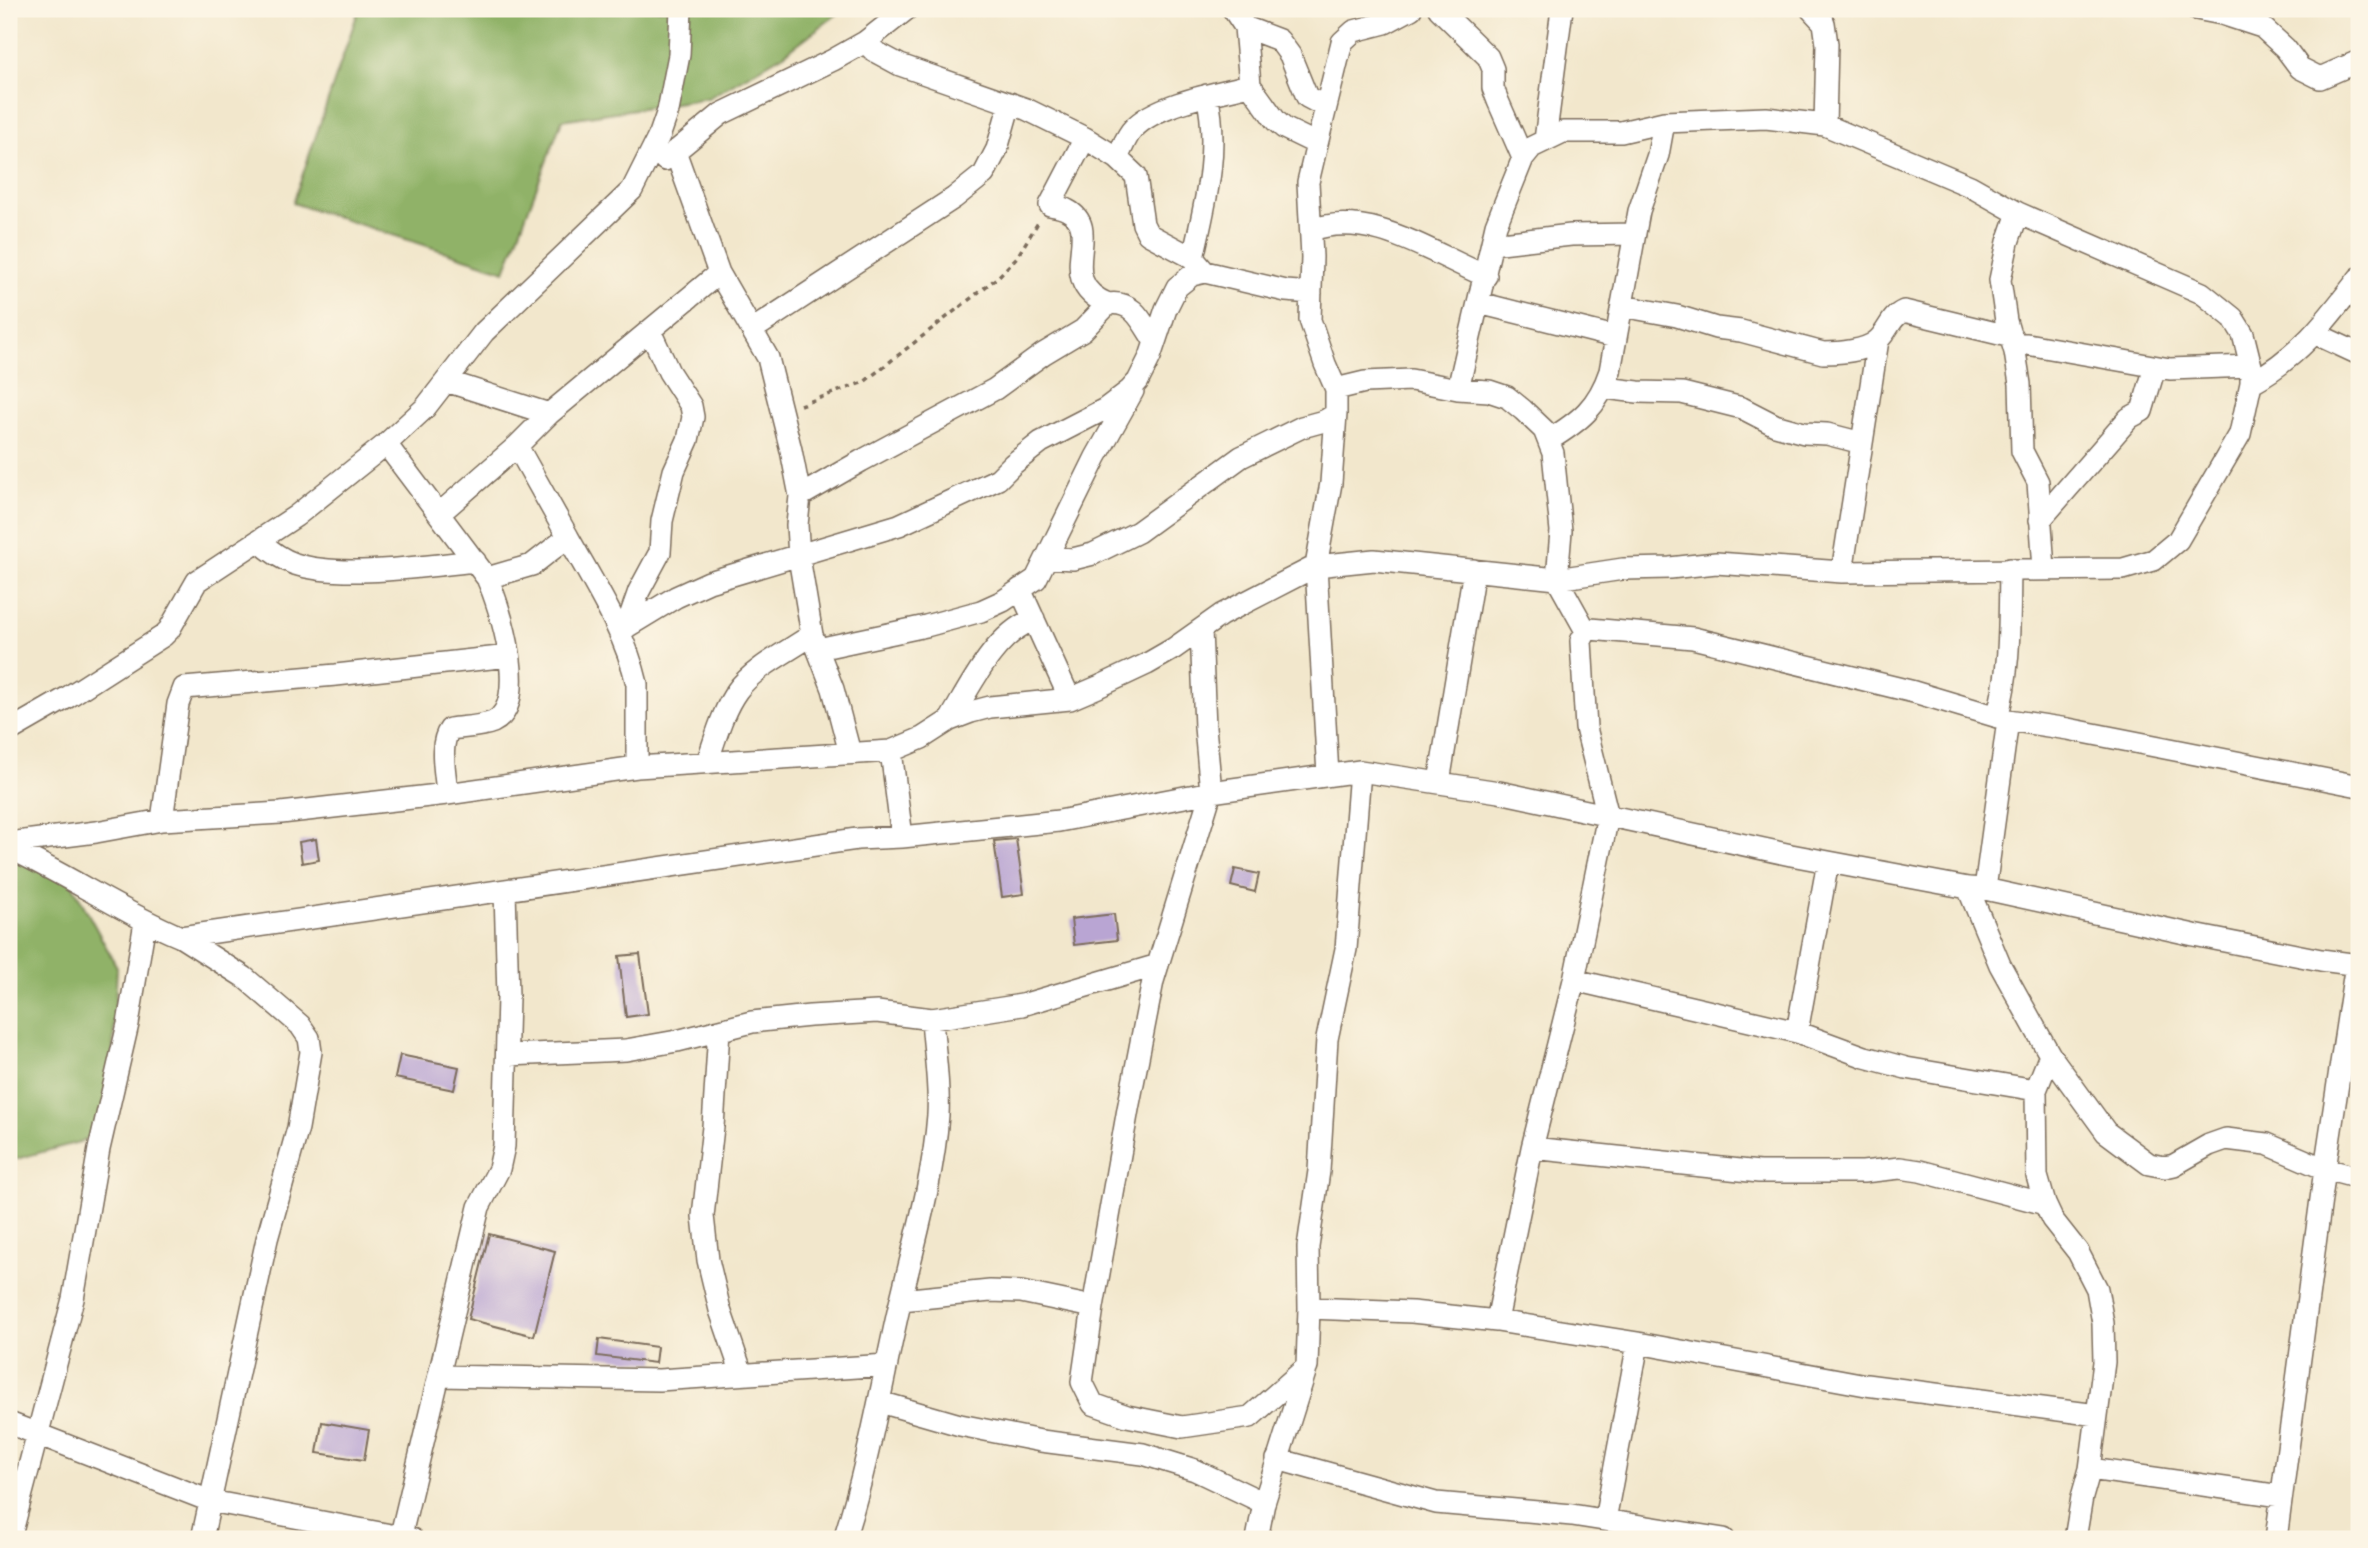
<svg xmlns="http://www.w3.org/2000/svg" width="2368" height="1548" font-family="Pangolin,sans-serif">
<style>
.forest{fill:#90b267;stroke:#666e42;stroke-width:2}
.building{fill:#b9a5d3}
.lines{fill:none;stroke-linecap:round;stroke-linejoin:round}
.minor-casing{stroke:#7b6c5b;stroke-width:24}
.path{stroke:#7b6c5b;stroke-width:3.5;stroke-dasharray:5 5;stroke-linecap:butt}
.minor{stroke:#fff;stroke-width:21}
</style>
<rect width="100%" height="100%" fill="#fcf5e5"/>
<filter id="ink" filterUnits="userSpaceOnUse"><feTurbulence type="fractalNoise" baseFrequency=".0143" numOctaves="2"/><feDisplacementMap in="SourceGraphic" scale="14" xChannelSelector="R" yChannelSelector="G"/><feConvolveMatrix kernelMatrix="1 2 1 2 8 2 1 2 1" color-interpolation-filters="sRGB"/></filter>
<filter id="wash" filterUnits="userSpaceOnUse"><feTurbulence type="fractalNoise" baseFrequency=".00686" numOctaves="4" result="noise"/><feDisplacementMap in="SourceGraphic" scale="28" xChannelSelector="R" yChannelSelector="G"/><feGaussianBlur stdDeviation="1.57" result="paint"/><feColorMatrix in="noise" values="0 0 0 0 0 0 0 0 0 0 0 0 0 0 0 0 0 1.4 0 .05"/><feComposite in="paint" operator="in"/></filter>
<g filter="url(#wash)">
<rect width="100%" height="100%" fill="#f2e7cc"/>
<!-- forest -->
<path class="forest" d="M359,9H844L784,54L708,98L562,120L505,271L293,203Z
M9,855L71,882L117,967L109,1134L9,1161Z"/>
<g id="blocks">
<!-- building -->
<path class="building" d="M316,839L319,860L302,863L299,842Z
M1016,839L1024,894L1002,897L994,841Z
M1235,869L1259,874L1255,892L1231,886Z
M1114,914L1117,940L1074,945L1071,919Z
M640,954L648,1014L626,1017L619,956Z
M400,1055L459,1067L454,1090L395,1078Z
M489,1234L555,1251L534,1336L468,1319Z
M599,1339L657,1347L655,1363L597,1356Z
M322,1422L369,1430L364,1460L317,1453Z"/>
</g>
</g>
<g filter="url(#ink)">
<use href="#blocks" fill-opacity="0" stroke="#7b6c5b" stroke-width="2"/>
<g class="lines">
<!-- minor casing -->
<g class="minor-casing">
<path id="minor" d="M1233,9L1245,27L1250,85L1276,121L1284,128L1317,144L1308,182L1312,257L1310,320L1325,364L1336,389V414L1331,483L1316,566L1328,775
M1439,9L1488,57L1493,69V88L1498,101L1523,158
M1811,9L1824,23L1827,44L1825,125
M2196,9L2222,14L2262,27L2285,48L2300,68L2320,78L2359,61
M1245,27L1279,40L1290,55L1307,97L1326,107
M865,42L874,51L900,65L1026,109L1085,138L1117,158L1136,176L1143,224L1148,234L1193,258L1205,272L1286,291L1311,293
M1085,138L1050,205C1055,206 1062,207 1067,210C1106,230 1051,280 1108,304
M1545,140L1562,9
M1317,144L1342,42L1354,31L1385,23L1411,9
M675,151L719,273L768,358L791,450L800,496L797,525L799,557L812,635L833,689L850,753
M1117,158C1122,149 1126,136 1133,129C1155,104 1217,93 1250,85
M665,160L721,114L833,60L865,42L907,9
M2018,213L2008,242L2000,280L2006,321L2015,352L2020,384L2022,451L2038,482L2044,569
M1311,230C1371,209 1432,254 1486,276
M1492,244L1571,235L1635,234
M1193,258C1205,204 1220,150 1207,95
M1479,303L1615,337
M1622,306L1677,316L1716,328L1741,331L1823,353C1839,353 1866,351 1878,340C1889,330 1890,317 1904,311L2012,337
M752,330L954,198L984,174L997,149L1010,103
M2316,334L2359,354
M2013,344H2027L2170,369L2251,366
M446,381L549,414L517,446L568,537L532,565L487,578
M2251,383C2300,356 2326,321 2359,278
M1605,388L1638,392L1682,393L1742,408L1775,425L1804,433L1827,434L1862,443
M1336,389L1365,382L1411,380L1458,389L1489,391L1507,397L1523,410L1544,430L1553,453L1561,531L1557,579L1586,631L1581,641L1586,728L1608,816L1574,980L1532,1148L1497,1321
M549,414L719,273
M1549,440C1580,421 1598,407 1610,371L1639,211L1658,155L1664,122
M386,444L487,578C500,606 531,704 493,722C481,727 463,727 450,729C438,745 446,774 447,794
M800,496L861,461L995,389L1043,354L1083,330L1108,304C1134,300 1142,322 1155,342
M439,514L517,446
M2040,520L2129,418L2142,411L2155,367
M568,537C594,584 625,631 637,684V767
M259,541C270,551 281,559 295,564C341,579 426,566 475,561
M1047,557L1073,559L1093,554L1138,532L1241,457L1302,427L1324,421L1336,414
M1842,572L1878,340
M1020,589L1070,699
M626,628L639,591L660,552L662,521L674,471L688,440L693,417L691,406L669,372L650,331
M620,631L676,597L709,582L899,525L998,479L1013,464L1041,442L1105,409L1130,390L1138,381L1150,357L1166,309L1177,287L1192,275L1205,272
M1586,631L1590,629L1693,638L1914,692L2008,720L2068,729L2359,786
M818,649L926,626L981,611L1003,601L1036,579L1096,457L1133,391
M1997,717C2011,671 2009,618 2010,569
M950,720C971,685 994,635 1034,619
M9,731L68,697L163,636L169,630L197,581L296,516L386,444L425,408L484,332L632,190L660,134L668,111L679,55L681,9
M891,751L902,837
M707,762C716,738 722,712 737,691C752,669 790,650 812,635
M1439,782L1474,570
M162,820L178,704L184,688L336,675L509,656
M9,843L96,832L162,820L281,813L447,794L637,767L891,751L922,738L950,720L971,712L990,707L1070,699L1098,687L1147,664L1173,649L1221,615L1316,566L1374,560L1557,579L1623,569L1670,568L1716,563L1842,572L2123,569L2154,560L2178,540L2240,434L2251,383V366L2243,334L2233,318L2202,293L2018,213L1970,186L1825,125L1766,118L1664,122L1621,132H1563L1532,147L1523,158L1496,225L1458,389
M9,848C68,875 121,912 181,937L857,839L902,837L1059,821L1211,792L1360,771L1499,792L1791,855L1968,888L1985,889L2194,935L2321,960L2359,965
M1968,888L2000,965L2050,1055L2106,1132L2149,1164L2165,1167L2174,1165L2209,1145L2226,1139L2267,1144L2325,1169L2359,1178
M1985,889L2008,720
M181,937L244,977L300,1025L309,1038L311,1052L298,1128L267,1239L202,1539
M1574,980L1797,1032L1828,862
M719,1030L713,1127L703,1216L708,1260L720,1310L742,1374
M1797,1032L1865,1057L1906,1068L2036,1090
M508,1055L626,1050L677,1041L752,1022L810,1016L877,1012L932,1019L1022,1005L1158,965
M2050,1055L2036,1090L2037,1176L2045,1204L2052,1219L2078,1252L2097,1289L2103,1323L2104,1362L2090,1469L2082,1497L2075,1539
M1532,1148L1759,1172H1863L1900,1168L1920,1171L2045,1204
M901,1300L990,1291L1021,1292L1093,1307L1082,1382L1093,1404L1127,1416L1182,1427L1250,1417L1307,1367
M1093,1307L1128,1109L1153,981L1211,792L1205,727L1201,630
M1309,1308L1308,1247L1319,1171L1327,1039L1346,949L1360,771
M439,1376L659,1380L887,1365
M880,1402L960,1425L1041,1441L1143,1454L1195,1470L1264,1503
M9,1423L210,1501L412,1539
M1277,1459L1436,1503L1572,1515L1724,1539
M2090,1469L2281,1496
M1605,1520L1638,1343
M10,1539L73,1299L99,1149L128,1024L145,922
M400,1539L479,1207L499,1169L504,1146L508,997L505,891
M844,1539C868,1465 881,1388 898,1312C913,1247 933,1182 938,1115C940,1083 934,1051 932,1019
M1257,1539L1264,1503L1307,1366L1309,1308L1412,1312L1497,1321L1638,1343L1866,1385L2097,1415
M2276,1539L2325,1169L2356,964"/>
</g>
<!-- path -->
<path class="path" d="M800,405L864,382L998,277L1017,257L1039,221"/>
<!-- minor -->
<use href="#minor" class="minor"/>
</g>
</g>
<!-- margin -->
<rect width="2368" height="1548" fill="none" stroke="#fcf5e5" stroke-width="35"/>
</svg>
